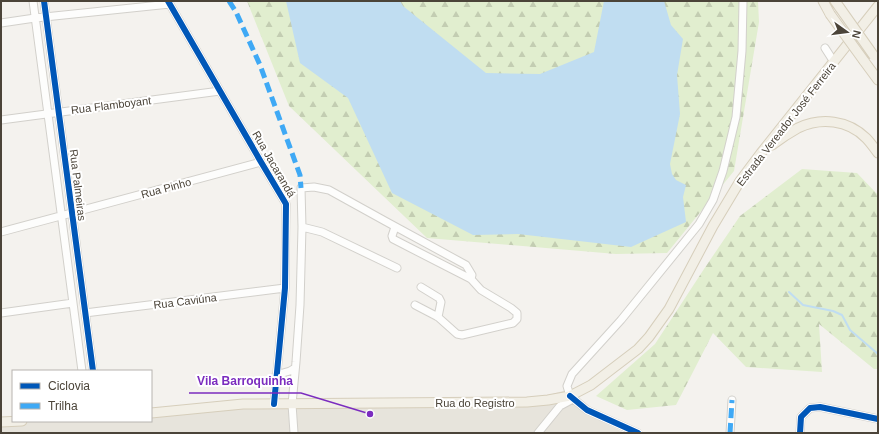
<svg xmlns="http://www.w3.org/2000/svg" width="879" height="434" font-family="Arial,sans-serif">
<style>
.residential{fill:#e7e4dc}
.forest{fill:url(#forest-firs)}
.water{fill:#c0ddf1}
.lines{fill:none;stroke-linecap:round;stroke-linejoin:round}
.stream{stroke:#c0ddf1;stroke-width:2}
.minor-casing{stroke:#d2d0cb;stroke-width:9}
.major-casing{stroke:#d6cebb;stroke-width:11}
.minor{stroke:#fdfdfc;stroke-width:7}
.major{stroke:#f2efe6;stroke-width:9}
.major-bridge-casing{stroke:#d6cebb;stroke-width:11;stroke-linecap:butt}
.major-bridge{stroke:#f2efe6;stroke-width:9}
.quiet{stroke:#3fa9f5;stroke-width:5;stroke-dasharray:10 5;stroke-linecap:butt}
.cycleway-casing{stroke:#fff;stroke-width:8}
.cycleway{stroke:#0057b8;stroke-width:6}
.labels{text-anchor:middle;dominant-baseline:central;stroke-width:4;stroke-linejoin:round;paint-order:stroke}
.street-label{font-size:11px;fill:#4b4439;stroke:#fff}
.leader{fill:none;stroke:#7b2cbf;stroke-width:1.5}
.callout-dot{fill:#7b2cbf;stroke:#fff;stroke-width:1.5}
.callout-label{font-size:12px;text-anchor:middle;font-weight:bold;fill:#7b2cbf;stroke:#fff;stroke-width:4;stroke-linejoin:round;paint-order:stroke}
</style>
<defs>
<pattern id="forest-firs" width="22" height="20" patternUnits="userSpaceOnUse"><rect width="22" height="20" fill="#e1eecf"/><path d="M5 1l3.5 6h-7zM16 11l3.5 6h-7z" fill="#c3cdb2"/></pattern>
</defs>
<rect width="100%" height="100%" fill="#f4f2ee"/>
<!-- residential -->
<path class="residential" d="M574,388L579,406L593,417L625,433H1V423L21,421H151V410L293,399L523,402Z"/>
<!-- forest -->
<path class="forest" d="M247,1H758L759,22L734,171L667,253L616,254L427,238L289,106Z
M802,169L857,173L878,195V369H874L819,324L822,372L746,367L713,333L676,405L627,410L596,396L655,344L704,269L740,216Z"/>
<!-- water -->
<path class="water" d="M286,1H400L403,6L486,73L540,74L594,52L604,1H664L671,25L683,39L677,75L680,114L670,164L672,174L676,180L686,185L683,197L686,222L631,247L518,234L473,235L392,193L348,98L300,63Z"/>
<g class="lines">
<!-- stream -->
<path class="stream" d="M789,292L803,305L833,311L842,315L850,330L878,354"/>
<!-- minor casing -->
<g class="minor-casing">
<path id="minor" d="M33,1L82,371
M44,1L93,371
M168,1L261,162L286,204L285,288L274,404
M1,23L35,18L170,4
M825,48L834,62
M1,120L220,91
M302,227L322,232L397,268
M395,227L392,236L393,239L471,279L481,290L511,308L517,313V319L513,323L462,335L457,334L438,317L415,305
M1,232L261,162
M421,287L439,298L441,302L438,317
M1,313L73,303
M85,313L285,288
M276,375L290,371L295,368
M294,433L292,404L296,362L300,305L302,227L301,188L314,187L329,190L385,221L466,265L472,275L471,279
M538,433L560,406L573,399
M638,433L587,410L570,396L567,386L572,374L621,320L699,224L713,200L723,171L736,117L742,51L743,1
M730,433L732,400
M800,433L801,417L810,408L820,407L878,419"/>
</g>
<!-- major casing -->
<g class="major-casing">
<path id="major" d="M823,1L830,14
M835,1L840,8
M864,61L878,80
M772,145C780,139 789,133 798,128C821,117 848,120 866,138C871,143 874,148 878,153
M151,413L243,404L527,402L548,400L570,396L591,385L638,349L649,337L669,309L713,226L740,181L761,153L878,6
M1,422L22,421"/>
</g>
<!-- minor -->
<use href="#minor" class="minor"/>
<!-- major -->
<use href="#major" class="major"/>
<!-- major-bridge casing -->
<g class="major-bridge-casing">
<path id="major-bridge" d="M840,8L874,56
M830,14L864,61"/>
</g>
<!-- major-bridge -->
<use href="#major-bridge" class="major-bridge"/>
<!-- quiet -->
<path class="quiet" d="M229,1L236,12L260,65L300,175L301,188
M730,433L732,400"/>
<!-- cycleway casing -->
<g class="cycleway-casing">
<path id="cycleway" d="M44,1L93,371
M168,1L261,162L286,204L285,288L274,404
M570,396L587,410L638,433
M800,433L801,417L810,408L820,407L878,419"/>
</g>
<!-- cycleway -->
<use href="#cycleway" class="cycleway"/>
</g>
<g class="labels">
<!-- street labels -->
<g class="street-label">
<text transform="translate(111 105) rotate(-7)">Rua Flamboyant</text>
<text transform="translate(786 124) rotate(-52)">Estrada Vereador José Ferreira</text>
<text transform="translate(274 164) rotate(60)">Rua Jacarandá</text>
<text transform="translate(78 185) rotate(83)">Rua Palmeiras</text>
<text transform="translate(166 188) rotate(-15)">Rua Pinho</text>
<text transform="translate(185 301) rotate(-7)">Rua Caviúna</text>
<text x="475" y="403">Rua do Registro</text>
</g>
</g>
<!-- callouts -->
<path class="leader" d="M370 414L301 393H189"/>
<circle class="callout-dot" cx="370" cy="414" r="4"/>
<g class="callout-label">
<text x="245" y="385">Vila Barroquinha</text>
</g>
<!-- border -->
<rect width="879" height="434" fill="none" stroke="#4b4439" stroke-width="4"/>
<!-- legend -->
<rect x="12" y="370" width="140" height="52" fill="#ffffff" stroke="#b7b4b0"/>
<rect x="20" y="383" width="20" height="6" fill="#0057b8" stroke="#b7b4b0"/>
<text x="48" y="390" font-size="12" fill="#4b4439">Ciclovia</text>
<rect x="20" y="403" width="20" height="6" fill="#3fa9f5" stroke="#b7b4b0"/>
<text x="48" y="410" font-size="12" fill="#4b4439">Trilha</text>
<!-- north arrow -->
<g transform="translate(847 32) rotate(104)" stroke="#ffffff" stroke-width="3" paint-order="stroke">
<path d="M0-3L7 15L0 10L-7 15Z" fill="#4b4439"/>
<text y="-6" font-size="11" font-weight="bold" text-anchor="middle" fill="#4b4439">N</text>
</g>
</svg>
